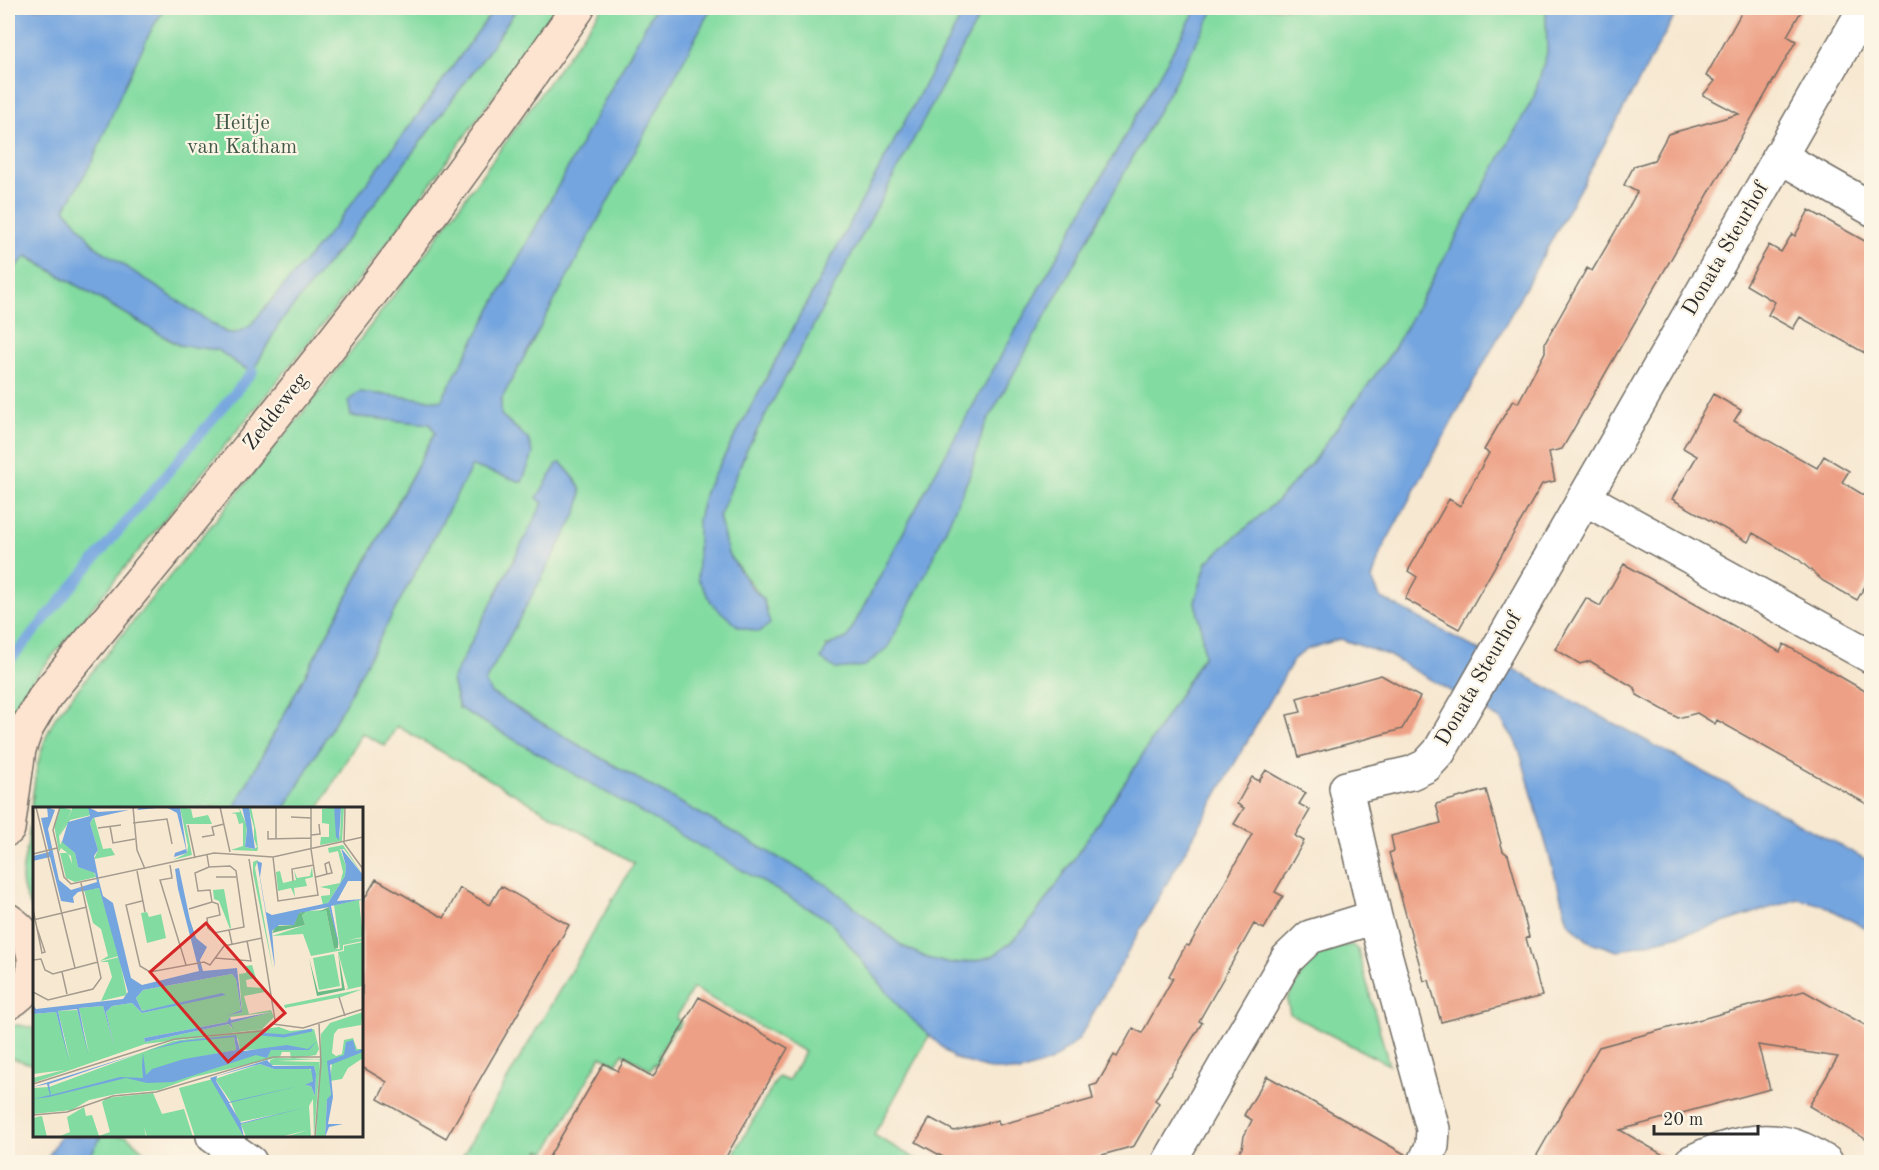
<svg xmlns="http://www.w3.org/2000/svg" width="1879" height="1170" font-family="'Old Standard TT',serif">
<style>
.green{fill:#82dba1;stroke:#568366;stroke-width:1.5}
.water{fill:#75a5df;stroke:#506885;stroke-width:1.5}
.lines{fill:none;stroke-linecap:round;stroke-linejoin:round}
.stream{stroke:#75a5df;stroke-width:10}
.building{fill:#eda085}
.minor-casing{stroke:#726d65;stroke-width:36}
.tertiary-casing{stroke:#726d65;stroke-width:36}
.secondary-casing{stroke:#726d65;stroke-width:36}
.minor{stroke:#fff;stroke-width:33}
.tertiary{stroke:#fff;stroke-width:33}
.secondary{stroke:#fde4d0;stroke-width:33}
.labels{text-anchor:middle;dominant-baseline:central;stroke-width:4.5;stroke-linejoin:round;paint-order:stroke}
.park-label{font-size:21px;fill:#415748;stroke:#fcf5e5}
.street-label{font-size:21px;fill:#2b2b2b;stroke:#fcf5e5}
.inset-river{fill:none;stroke:#75a5df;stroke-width:3}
.inset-road{fill:none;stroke:#a59c8f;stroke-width:1.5}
.view{fill:#d62828;fill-opacity:0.15;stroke:#d62828;stroke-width:3}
.inset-edge{fill:none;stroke:#2b2b2b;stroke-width:3}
</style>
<rect width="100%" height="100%" fill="#fcf5e5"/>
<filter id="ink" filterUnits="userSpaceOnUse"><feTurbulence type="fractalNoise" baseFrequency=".0167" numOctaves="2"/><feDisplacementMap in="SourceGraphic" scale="12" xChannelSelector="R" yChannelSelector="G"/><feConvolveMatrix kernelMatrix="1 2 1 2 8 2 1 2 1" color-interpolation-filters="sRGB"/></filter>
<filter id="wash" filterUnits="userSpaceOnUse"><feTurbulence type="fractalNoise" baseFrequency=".008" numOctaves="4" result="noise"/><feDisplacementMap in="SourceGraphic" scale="24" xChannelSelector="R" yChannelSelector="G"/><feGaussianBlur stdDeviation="1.35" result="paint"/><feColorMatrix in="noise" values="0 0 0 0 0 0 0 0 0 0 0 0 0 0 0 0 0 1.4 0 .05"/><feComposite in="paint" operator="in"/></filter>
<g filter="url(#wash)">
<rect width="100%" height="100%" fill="#f7e8d1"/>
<!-- green -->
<path class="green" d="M165,8H495L418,115L254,336L225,332L177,301L96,247L65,209L152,28Z
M517,8H557L393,236L285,372L24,691L8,718V274L26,256L178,345L218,350L242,367L253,371L279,324L359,224L487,53Z
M602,8H655L441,401L360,392L351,416L430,424L435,432L234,808H34V913C28,902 22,891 22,878C22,866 26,854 28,842C33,796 33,757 56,716L323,388L422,258Z
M711,8H966L705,492L698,520L767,610L763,599L728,554L719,516L747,449L984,8H1197L934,475L847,638L826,646L836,669L930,565L971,472L983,429L1215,8H1546L1547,53L1534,97L1392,352L1311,464L1277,501L1207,562L1195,602L1201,626L1204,655L1137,764L1056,886L1026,927L1009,944L993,956L975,961L950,964L927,958L902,946L829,886L592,753L491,693L485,682L575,516C587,488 580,484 561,463L538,498L543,503L452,680L459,708L829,920L902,1010L930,1034L874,1135L921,1162H729L778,1077L788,1081L805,1052L693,988L676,1018L681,1022L677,1028L675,1027L659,1055L661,1057L657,1064L655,1063L651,1070L623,1053L616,1064L601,1056L546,1153L540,1150L533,1162H459L634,863L397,726L385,746L362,733L319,808H285L337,718L472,466L522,482L521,432L501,415V400L662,101Z
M1352,945L1358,950L1389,1065L1290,1014L1287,1000L1306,965L1313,957L1340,946Z
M18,1025L34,1028V1065L8,1057V1027Z
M101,1136H127L156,1162H87Z"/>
<!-- water -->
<path class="water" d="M8,8H165L152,28L121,93L93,160L65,209L96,247L225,332L233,334L249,327L334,227L418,115L495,8H517L487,53L359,224L279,324L253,371L242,367L218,350L179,345L27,256L8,274Z
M655,8H711L662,101L501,400V415L528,439L533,454L522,482L472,466L337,718L285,808H234L435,433L430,424L351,416L348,401L359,392L441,401Z
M966,8H984L747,449L719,517L728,554L752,588L763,599L770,624L759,632L739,627L713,605L698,579V520L705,492Z
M1197,8H1215L983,429L971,472L930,565L888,647L865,666L836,669L821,659C829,642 830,645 847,638L934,475Z
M1546,8H1679L1381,551L1372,579L1380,597L1871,862V931L1823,905L1798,899L1707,928L1617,951L1588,941L1568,922L1520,752L1513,737L1501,720L1388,655L1340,639L1308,649L1294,659L1078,1040L1050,1062L1020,1072L988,1069L954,1058L902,1010L829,920L459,708L452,680L543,503L537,498L557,464L561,463C579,484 587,488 575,516L485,682L491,693L592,753L829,886L902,946L927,958L950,964L975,961L993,956L1009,944L1026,927L1056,886L1137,764L1204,655L1201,626L1195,602L1207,562L1277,501L1311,464L1392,352L1534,97L1547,53Z
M60,1136H101L87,1162H45Z"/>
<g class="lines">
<!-- stream -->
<path class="stream" d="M8,663L253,371"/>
</g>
<g id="blocks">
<!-- building -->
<path class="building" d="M1744,8H1803L1787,36L1796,41L1562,449L1549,452L1555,481L1542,484L1459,629L1405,599L1417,577L1408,571L1449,499L1460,506L1489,453L1484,450L1513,400L1518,403L1545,352V343L1587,268L1592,271L1615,232L1637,192L1624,185L1634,166L1654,160L1668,134L1739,114L1703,95L1715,81L1706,76Z
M1809,210L1872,245V357L1800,317L1793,329L1768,315L1775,302L1746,285L1769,245L1781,252L1792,234L1795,236Z
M1713,394L1741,410L1734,421L1817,468L1824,456L1849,471L1842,482L1872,500V574L1857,600L1823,581L1798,559L1753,533L1748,542L1672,499L1697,456L1683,448Z
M1624,564L1780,652L1784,644L1872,695V807L1717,720L1715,724L1697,713L1678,718L1637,695L1635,688L1590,661L1580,664L1555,649L1586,598L1600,606Z
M1381,675L1420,697L1402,729L1299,757L1287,715L1301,712L1297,698Z
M1266,770L1306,793L1299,804L1310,810L1295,836L1304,841L1275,892L1283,896L1264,929L1254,924L1199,1021L1202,1023L1155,1100L1159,1103L1134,1146L1077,1162H952L916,1142L930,1118L954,1131L998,1120L999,1125L1093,1099L1090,1086L1097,1084L1114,1055L1117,1057L1133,1028L1142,1033L1173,978L1169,976L1186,945L1189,946L1204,920L1252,834L1234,824L1244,808L1237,804L1252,777L1259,781Z
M1486,790L1503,851L1508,855L1513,872L1529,937L1526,938L1542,996L1441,1022L1429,980L1424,981L1389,853L1394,851L1391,836L1441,823L1436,804Z
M376,879L444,918L460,888L490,905L501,886L569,925L446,1138L378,1099L387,1082L362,1067V903Z
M1804,991L1872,1029V1143L1809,1106L1838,1057L1758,1045L1770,1089L1620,1130L1672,1160L1673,1162H1533L1599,1047Z
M699,997L788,1048L723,1162H546L604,1063L618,1071L624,1060L653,1077Z
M1267,1076L1408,1156L1407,1162H1232L1242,1148L1244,1136L1252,1120L1244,1115Z"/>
</g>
</g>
<g filter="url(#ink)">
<use href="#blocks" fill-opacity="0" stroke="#726d65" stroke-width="1.5"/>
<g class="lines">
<!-- minor casing -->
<g class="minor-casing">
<path id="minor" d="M1779,156L1872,209
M1584,498L1872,657
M1169,1162L1287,959L1310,937L1375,917
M1425,1162L1432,1146L1433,1129L1375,917L1346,788L1411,773L1426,766L1439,752L1865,8
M1691,1162C1723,1146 1766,1133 1802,1149C1810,1152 1818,1158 1826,1162"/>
</g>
<!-- tertiary casing -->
<g class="tertiary-casing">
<path id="tertiary" d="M213,1136L250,1162"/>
</g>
<!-- secondary casing -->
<g class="secondary-casing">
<path id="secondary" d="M8,829L19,749L26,729L46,695C169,546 293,397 409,243C467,166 523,87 578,8
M8,920C42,942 44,982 8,1003"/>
</g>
<!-- minor -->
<use href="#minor" class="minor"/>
<!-- tertiary -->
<use href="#tertiary" class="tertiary"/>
<!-- secondary -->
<use href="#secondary" class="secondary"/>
</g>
</g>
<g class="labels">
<!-- park labels -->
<g class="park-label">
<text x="242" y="123">Heitje<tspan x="242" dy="24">van Katham</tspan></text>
</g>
<!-- street labels -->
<g class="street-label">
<text transform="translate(1726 249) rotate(-60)">Donata Steurhof</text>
<text transform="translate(276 412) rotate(-52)">Zeddeweg</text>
<text transform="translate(1479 679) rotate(-60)">Donata Steurhof</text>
</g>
</g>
<!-- overview -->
<g transform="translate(33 807)">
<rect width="330" height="330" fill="#f7e8d1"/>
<path d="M27,0L39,3L26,29L27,38L29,34L42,46L45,60L61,65L63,70L42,75L33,71L27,46H35L39,57L38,49L28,41L26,45L21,18ZM40,0H55L58,8L37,13L26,30ZM147,0L158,2L160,11L175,8L179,17H153L159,48L140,53L154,46L155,39ZM206,0L214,19L212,40L221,42L224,40L221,32V20L216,3L218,0L223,24L225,42L224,44L198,43L210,39V16L206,17L203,7L198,6L207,5ZM301,0L307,32L308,0H311L309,34L287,38L288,30H296V17L289,16V2ZM61,10L70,42L78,41L82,48L61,52L65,43L57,16ZM310,38L330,68L311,42H307L313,59L312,69L295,96L290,98L288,89L297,88V82L287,80L307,76L310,65L305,44L296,46L295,41ZM225,53L222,61L240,163L220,66V55ZM279,60L280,70L272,72L274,79L261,81L262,90L258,81L245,84L243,65L247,64L250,76L263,73L261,63L264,71L277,69ZM66,81L86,149L67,154L75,149L68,122L60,116L51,83ZM191,82L198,121L197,122L186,94L181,92L180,83ZM330,92L326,94L330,130L315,133L330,131V134L310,138V143L278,149L270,127L239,129L272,118L269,108L274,104L293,103L301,142H307L301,98ZM114,105L116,110L128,107L133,131L114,136L108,106ZM330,135V179L312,183L315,181L305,145L311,144V139ZM301,147L307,179L286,183L280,151ZM86,150L94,188L68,194L79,170L75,155H67ZM219,158L223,171L213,173L214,180L232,181V185L211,189L216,207L238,203L241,210L229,222L112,237L0,276V271L31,263L0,267V207L23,205L37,253L25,204L44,203L56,246L46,201L70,199L81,239L73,205L79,199L99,196L109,206L193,187L109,204L103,191L110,183L199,167L203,172L208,203L197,208L209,205L206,167L213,166V159ZM239,205L198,216L199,222L196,217L112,235L111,231L194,215L197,210ZM330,182L308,190L252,201L251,198ZM330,205L328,218L305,222L301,227L299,246L303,249L309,247L311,233L320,231L324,242H330L296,256L298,289L294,292L292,330H283L288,227L297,216ZM246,220L257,224L281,222L286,242L283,248L258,252L257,245H249L247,250L161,270L126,283L83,287L56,293L39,303L0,307V281L16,280L140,234ZM201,229L205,232L207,243L236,242L113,268L149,253L203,243ZM330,245V251L315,261L309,272L297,274L299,256ZM243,251L287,252L244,254L287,255L281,330L280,292L276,299L278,330H252L275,323L247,330H213L208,317L245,307L206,315L198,295L182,272L227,257L241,262H276L281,264L280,274L273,278L278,279L282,289L283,267L281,259L237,258V253ZM180,272L194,297L211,330H162L146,281ZM120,286L129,307L151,302L160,330H114L111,320L113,330H25L37,325L34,310L51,300L53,309L59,308L66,329L77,325L69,295L73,291ZM9,309L14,330H0V311Z" fill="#82dba1" fill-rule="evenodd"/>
<path d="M296,100L305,133V141L301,142L293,103L285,105ZM274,104L269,108L272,118L239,126L243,119L261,118L265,106ZM305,145L312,183L284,189L276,151L285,185L309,181Z" fill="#69bb87"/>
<path d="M14,0L22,3L15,22L26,73L38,83L64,75L62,66L45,60L42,46L29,35L35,15L57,9L55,0L65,5L96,3L60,11L57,16L65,43L61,49L66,74L70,89L80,96L98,171L109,178L166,164L145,82L142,62L146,61L157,113L163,131L174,140L167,153L170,164L204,161L209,205L194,209L208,203L203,172L199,167L110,183L103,191L109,204L189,186L193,188L109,206L99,196L79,199L73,205L81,239L70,199L46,201L55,247L44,202L25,204L36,254L23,205L0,207V198L3,202L90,192L95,185L66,81L45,85L40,90L41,96L28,94L17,50L0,54V49L16,45L8,11L15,10ZM107,0H147L154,46L141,50L142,46L153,42L144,6L133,0L104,3ZM209,0H216L222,42L212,40L214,22ZM301,0H308L306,33L303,30ZM308,41L330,68V74H315L304,94L330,92L298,99L307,143L296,100L266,106L261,118H246L239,124L242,161L224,54L229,56L227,70L233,105L239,108L295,96L312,69L313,59ZM239,205L198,216L200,222L196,217L112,235L111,231L194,215L197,210L198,213ZM203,228L207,243L211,244L254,238L275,242L284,234L276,243H238L234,251L223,248L140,275L114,276L93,271L16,290L0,292L17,288L14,277L0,280L107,246L16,277L18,288L87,270L110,271L109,259L110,246L113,268L119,262L151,252L203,243L201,230L151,235L113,244L147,234ZM320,233L323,244L330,242V245L297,258L300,290L295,317H310L296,320L292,330L294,292L298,288L294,254L311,248L313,235ZM234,253L240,259H281L283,267L282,289L278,279L272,278L280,274L278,262H241L227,257L184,269L183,274L196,295L270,278L196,296L208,316L274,300L208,317L211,330L177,271Z" fill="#75a5df"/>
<path class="inset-river" d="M227,227L251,229L279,223"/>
<path class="inset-road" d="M3,0L42,161M27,0L20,23L31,70L38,77L181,46L240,50L330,30M100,0L104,43L112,62M187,0L197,45M312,0L311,36L330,62M258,10L278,11M100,16L134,12L139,37M155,18L162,51M77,19L80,36L102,32M65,21L88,18M235,24V32L278,31M278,28L287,27L286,17M169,30L181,28L179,20L191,17M243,32V0M0,47L24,41M174,48L176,60L197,59L203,64L211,120L196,123L199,137M240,50L245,94L285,88L278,42V0M216,52L242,213M137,58L139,71L127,73L153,158M176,60L162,66L165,84L177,83L179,95L185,97L187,108L174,111L175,121L181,126L196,123M104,64L112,105M183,70H203M283,70L294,67L299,66L296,55L292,57L294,67M260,74L259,62L281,58M109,94L93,98L107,159L117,165L171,155L177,158L191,139L229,131M0,102L9,146L12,145L4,121M156,102L179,95M0,113L54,100M182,151L218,154L214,134M0,153L8,152L12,163L20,167L65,155M29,165L34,187M0,185L15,193L60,182L68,171L48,76M306,190L312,209M0,277L142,232L228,224L240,217L270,221L330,202M0,308L34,305L80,289L123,285L240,250H288M282,330L288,256L286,217"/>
<path class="view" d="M173,116L252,206L195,255L117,165Z"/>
<rect width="330" height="330" class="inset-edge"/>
</g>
<!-- margin -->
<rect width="1879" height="1170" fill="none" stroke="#fcf5e5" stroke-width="30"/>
<!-- scale -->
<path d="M1654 1125v9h104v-9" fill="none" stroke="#2b2b2b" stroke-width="3"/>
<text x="1663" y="1125" font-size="18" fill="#2b2b2b" stroke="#fcf5e5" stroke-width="4.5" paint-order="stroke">20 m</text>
</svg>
